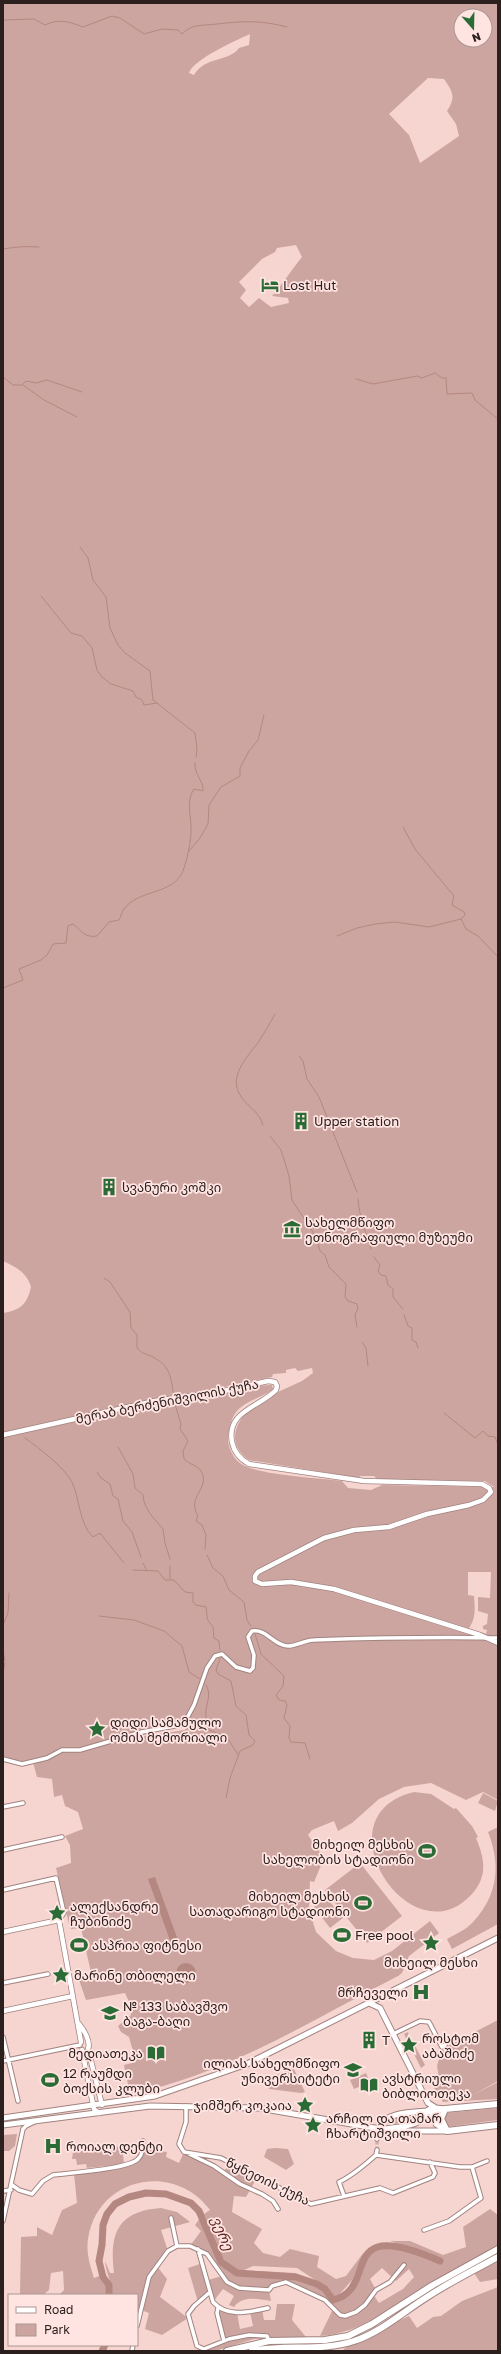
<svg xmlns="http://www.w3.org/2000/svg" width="501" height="2354" font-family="'Golos Text','Noto Sans Georgian',sans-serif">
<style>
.green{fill:#cda5a0;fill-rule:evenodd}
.water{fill:#b58781}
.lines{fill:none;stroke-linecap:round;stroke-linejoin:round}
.stream{stroke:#b58781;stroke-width:1}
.river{stroke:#b58781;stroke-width:7}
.minor-tunnel{stroke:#ceb1ad;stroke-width:3.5;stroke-dasharray:3.5 2;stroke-linecap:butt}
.minor-casing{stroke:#a1837f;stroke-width:5.5}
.tertiary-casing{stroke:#a1837f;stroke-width:6}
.secondary-casing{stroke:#a1837f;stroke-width:7}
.primary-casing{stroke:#a1837f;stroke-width:8}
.minor{stroke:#fff;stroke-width:3.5}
.tertiary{stroke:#fff;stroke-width:4.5}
.secondary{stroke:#fff;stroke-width:5}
.primary{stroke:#fff;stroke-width:6}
.labels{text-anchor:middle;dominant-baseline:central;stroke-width:3.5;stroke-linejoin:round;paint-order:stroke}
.poi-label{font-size:13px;fill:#2c201f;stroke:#ffe4e1;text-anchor:start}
.street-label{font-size:13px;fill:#2c201f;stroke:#ffe4e1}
.water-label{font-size:14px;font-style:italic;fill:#5e231f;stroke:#ffe4e1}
</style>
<rect width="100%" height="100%" fill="#f6d5d1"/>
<!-- green -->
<path class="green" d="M3,3H498V1800L483,1792L466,1800L431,1783L404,1787L379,1799L352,1823L338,1831L334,1821L312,1830L308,1835L324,1858L314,1882L310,1881L309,1910L316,1932L336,1951L353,1958L374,1960L392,1951L430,1921L439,1933L409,1956L402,1973L398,1976C312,2020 226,2075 130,2094L124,2065L136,2062L129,2037L121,2032L118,2026L131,2015L130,2004L125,1993L86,2000L79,1980L92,1977L81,1928L71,1929L69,1924L56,1868L71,1863L70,1845L65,1836L83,1829L78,1812L65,1806L62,1795L54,1797L52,1779L37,1777L33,1762H14L3,1757V1313C21,1310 27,1304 31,1287C27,1272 14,1266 3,1261ZM461,16H485V40H461ZM250,34L249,45L239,48C229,62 205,56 194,75L189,73C194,59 235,41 250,34ZM428,78L444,79C453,92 456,97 447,111L456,124L459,136L420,163L409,135L389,114ZM296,245L302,257C291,270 283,284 272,296L288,298L289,303L271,307L259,298L249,307L240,298L246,290L239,282L262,259L275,252L277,248ZM295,1368L298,1371L312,1368L313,1373L302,1381L280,1391L256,1408L254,1407C234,1420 226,1445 249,1460L359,1478L360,1476H374L378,1480L485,1481L494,1487L382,1485L371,1490L348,1488L342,1481C319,1478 261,1475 243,1465C234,1461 227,1446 228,1437C229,1428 231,1418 237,1411C247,1400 262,1398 273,1389L272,1385L254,1386L194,1398L191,1394L272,1377L273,1374L286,1373V1370ZM468,1572H491L490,1598L478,1597V1611L488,1614L487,1624L483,1626V1629L487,1630L486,1634L469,1628C476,1618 475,1609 474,1596L468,1595ZM189,1721L185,1730L137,1737Z
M414,1792L431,1794L454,1809L456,1808L472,1826L478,1837L476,1838C485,1859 488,1877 471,1895C410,1960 317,1815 414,1792Z
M483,1793L498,1801L495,1811L478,1803Z
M498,1827V1924L452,1949L447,1939C456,1934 467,1929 473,1922C498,1895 501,1865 488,1832Z
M360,1863L402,1916L367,1943L325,1890Z
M327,1898L343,1918L330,1928L314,1907Z
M498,2020V2081L471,2096L498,2082V2099L443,2102L434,2088L440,2085L437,2066L442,2049Z
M408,2032L425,2065L421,2068L404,2034Z
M293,2067L305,2092L301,2093L269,2089L267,2083L271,2078Z
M366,2073L370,2082L354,2089L350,2080Z
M498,2108V2120L447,2127L444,2119L446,2113Z
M423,2116L412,2123L383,2124L390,2118Z
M17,2134L15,2146L9,2151H3V2135Z
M150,2144L160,2151L167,2152L166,2157L179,2163L184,2152L224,2172L229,2162L258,2176L246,2197L234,2196L232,2212L262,2229L254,2243L263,2253L280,2257L290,2249L319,2256L317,2267L336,2279L346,2276L364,2252L352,2280L338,2296L331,2297L326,2287L297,2268L253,2266L242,2271C215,2264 216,2235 204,2214L210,2210C174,2161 97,2177 88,2239C86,2253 90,2265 94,2278L99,2276L106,2286L107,2295H59L64,2290L63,2271L51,2273L49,2290L43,2295H20L21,2237L37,2236V2227L52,2235L62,2210L77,2203L74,2174L96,2171L138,2160Z
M122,2146L124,2164L87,2168L86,2164L77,2165L76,2159H72L73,2152Z
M275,2148L288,2149L294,2164L286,2170L264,2157L267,2149Z
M161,2208L177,2212L190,2222L161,2230L168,2251L156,2265L167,2279L160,2297L188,2318L162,2335L145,2329L149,2313L141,2310L137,2321V2295H111C113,2283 106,2274 105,2261L110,2273H114C109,2233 118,2211 161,2208Z
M490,2209L498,2215V2245C476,2258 453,2270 431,2283C395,2304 364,2333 320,2336L333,2309L325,2299L286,2282L269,2290L271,2301C257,2299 243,2295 234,2307L229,2305L234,2296L223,2289L213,2302L210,2292L198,2302L188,2268L203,2263L208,2280L222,2276L207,2254L190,2246L201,2231L195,2225L200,2218L208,2233L218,2262L236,2275L246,2276L260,2271L295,2273L323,2290L332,2302C366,2294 357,2249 387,2246C404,2244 424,2258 440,2263L441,2259L390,2241H410L443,2255L466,2247L463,2227ZM382,2268L396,2281L409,2269L414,2277L403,2289L379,2303L373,2294L376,2290L370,2279Z
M498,2260V2279L480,2282L474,2273Z
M498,2287V2351H342L350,2343L409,2316L417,2328L433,2317L441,2316L462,2301Z
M277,2304H295L292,2320L306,2337L254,2339L215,2351H200L224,2341L218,2308L237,2313L240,2329L253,2326L250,2312L262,2309L264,2320H275Z"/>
<!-- water -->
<path class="water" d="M155,1877L179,1943L172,1946L148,1879Z
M176 1973a10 10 0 1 1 20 0a10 10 0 1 1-20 0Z"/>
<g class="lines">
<!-- stream -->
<path class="stream" d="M3,20L34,19L45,25C59,18 70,22 83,27L112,16L120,18L144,34L162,29L178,30L182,34C193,23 203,26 217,24C243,21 261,20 287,27
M3,249C15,247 26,246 39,247
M3,377L13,385H23L44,400L77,417
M356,379L373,384L417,376L422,378L435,373L442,378H446L447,394L472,393L475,400L498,419
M23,384L26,381L36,383L47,380L82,392
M80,547L88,558L93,580L106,597L110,628L118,645L125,653L150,671L153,700L195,733L197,749L196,757
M41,596L71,633L82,636L92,648L97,670L102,677L111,684L133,691L136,697L142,700L144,705L157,703
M403,827L415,849L454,896L452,905L464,912L465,915L461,919L466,929L478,936L498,957
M189,851L200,838L208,824L209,805L221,787L240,776V768L249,751L258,740L264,715
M337,936L357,928L375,924L395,922L429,927L461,919
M3,988L23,980L19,969L41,960L47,955L53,944L66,943L68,926L73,924C82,931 84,938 97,936L109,922L119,920C121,917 122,911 124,909C138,890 168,895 181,875C186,867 192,838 191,828C191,815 186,800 194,789L203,791C204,781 194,775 195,763
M299,1056L303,1061L307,1079L319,1097L357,1192
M263,1125C259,1110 245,1106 239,1093C229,1075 249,1055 259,1041C265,1032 270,1023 275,1014
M270,1136L281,1150L289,1176L292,1200L316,1237L320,1251L325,1255L329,1267L346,1284L345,1297L348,1301L357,1304L358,1309L355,1314L357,1327
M358,1199C359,1217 366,1232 371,1249
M374,1257L380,1265L378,1271L381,1275L386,1276L388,1285L393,1289V1297L403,1309
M104,1278L110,1282L130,1312L131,1328L137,1335V1348C142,1354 147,1354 153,1357C169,1366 171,1375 173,1392
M404,1315L408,1326L412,1328V1340L416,1342L418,1348
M362,1342L366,1348L368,1366
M174,1401L181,1424L180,1429L188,1441L183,1451L184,1459C189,1464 198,1466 201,1471C211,1489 186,1496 198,1516L196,1521L202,1525L206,1535L205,1549
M444,1413L475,1438L483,1431L488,1436L495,1437L498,1445
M25,1438C40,1449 63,1466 72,1482C80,1499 79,1524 93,1537L100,1533L124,1563
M118,1447L133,1474L135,1488L143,1495C144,1510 154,1518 163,1529L165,1543L170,1559
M97,1472L101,1478L110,1484L113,1496L118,1499L123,1521L132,1532L141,1557
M207,1555L213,1568L223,1576L229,1590L244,1602L247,1620L251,1626
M143,1563L146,1569
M170,1566V1579
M133,1570L158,1571L165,1580H174L185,1592L193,1593V1602L196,1605L206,1607C208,1620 205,1617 213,1627L214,1638L219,1641L220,1650
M99,1616L134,1620L164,1631L182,1646L189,1672L200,1679
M3,1625L8,1613L9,1593
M255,1634L261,1654L284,1676L283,1686L276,1695L279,1700L285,1701L287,1705L284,1718L290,1726L289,1738L291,1742L305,1743L310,1759
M3,1650L5,1661
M220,1659L216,1670L218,1674L231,1681L236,1706L246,1715L249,1735L255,1741L253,1745L240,1751L230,1778L226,1798
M3,1673L5,1663
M206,1685C213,1696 204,1706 206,1717C206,1721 208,1725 209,1730L227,1737L238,1755"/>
<!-- river -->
<path class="river" d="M109,2295V2285L103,2277L99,2261L102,2245L103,2225L107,2214L115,2204L129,2197L146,2193L166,2194L191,2203L199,2211L221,2262L237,2273L296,2277L317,2284L325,2289L333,2300C381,2289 333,2214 440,2261
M102,2351L105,2345"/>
<!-- minor-tunnel -->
<path class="minor-tunnel" d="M377,2150V2139"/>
<!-- minor casing -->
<g class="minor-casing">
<path id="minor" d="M3,1759L22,1764L47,1758L62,1750H80L142,1732L180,1725L186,1720L194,1705L207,1668L215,1656L222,1654L236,1667L250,1671L253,1668L254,1655L248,1637L252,1631C266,1628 274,1646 288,1646C297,1646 305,1640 314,1640C375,1638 437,1637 498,1638
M3,1807L23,1803
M3,1850L62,1837
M3,1890L56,1878L64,1913L59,1920
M3,1983L48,1974
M393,2034L420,2021L429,2022L442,2047L445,2045
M3,2037L18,2101
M3,2061L80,2045
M186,2106V2122L179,2144L184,2152L221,2158L311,2204L380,2188L393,2193L433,2177L435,2173L430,2162
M23,2129L26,2126L36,2121
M377,2139L378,2129
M185,2152L214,2166L240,2184L262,2194L273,2201L278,2209
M376,2155L460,2167H472L487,2161
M12,2185L19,2190L32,2194L43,2181L53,2175C69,2173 129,2169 138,2159C143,2154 143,2148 143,2141
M3,2191L11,2190
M344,2196L339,2182C350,2177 367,2163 376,2155L377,2150
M171,2218L177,2246
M3,2221L23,2129
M424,2230L449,2221L481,2198L472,2167
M198,2249L213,2302C227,2318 249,2312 268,2308
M210,2292L194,2306L188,2314L197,2346L204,2349L229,2339L249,2335L267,2336L269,2341
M218,2308L217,2313L224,2341
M137,2326L149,2277L168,2251L177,2246H190L207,2254L227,2282L239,2288L269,2290L272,2286L286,2282L325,2300L340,2315L345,2316L356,2312L365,2305L376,2290L390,2282L404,2265
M132,2351L133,2345"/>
</g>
<!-- tertiary casing -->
<g class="tertiary-casing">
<path id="tertiary" d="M3,1435L155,1401L219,1392L268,1381L275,1382L277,1386L276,1390C260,1407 226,1411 232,1442C234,1452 240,1459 249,1464L364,1481L482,1484L489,1488L491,1492L483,1500L469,1505L427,1514L389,1527L354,1530L324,1538L258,1572L255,1576V1581L262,1584L291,1582L334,1589L480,1635L498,1643
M3,1932L59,1920L81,2042
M3,2011L73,1996
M79,2024C84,2030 91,2042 88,2049L102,2105
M82,2050L94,2109L99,2113"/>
</g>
<!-- secondary casing -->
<g class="secondary-casing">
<path id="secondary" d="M369,2003L380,2008L428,2103L436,2108L445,2109
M430,2109L436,2124L446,2130
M3,2118L155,2096L247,2064L498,1938
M3,2125L150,2106L259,2108L392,2131H447
M378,2129C385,2109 420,2113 440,2110
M386,2129C401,2126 423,2127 428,2110"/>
</g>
<!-- primary casing -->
<g class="primary-casing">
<path id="primary" d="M498,2104L445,2109L441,2119L447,2131L498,2125
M227,2351L269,2341L325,2340L348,2336L372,2324L433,2285L498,2249
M252,2351C286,2344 321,2352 354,2341C381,2332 403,2312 427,2297C450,2282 474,2270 498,2257"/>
</g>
<!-- minor -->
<use href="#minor" class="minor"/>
<!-- tertiary -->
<use href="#tertiary" class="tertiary"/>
<!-- secondary -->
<use href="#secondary" class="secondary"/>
<!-- primary -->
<use href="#primary" class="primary"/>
</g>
<!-- icons -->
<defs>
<g id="hotel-bare" transform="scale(1.38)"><path d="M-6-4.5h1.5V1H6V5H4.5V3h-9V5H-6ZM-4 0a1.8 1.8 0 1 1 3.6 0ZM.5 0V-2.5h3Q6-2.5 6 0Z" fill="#2b6b35" stroke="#ffe4e1" stroke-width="2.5" paint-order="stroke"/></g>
<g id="building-bare" transform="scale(1.38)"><path d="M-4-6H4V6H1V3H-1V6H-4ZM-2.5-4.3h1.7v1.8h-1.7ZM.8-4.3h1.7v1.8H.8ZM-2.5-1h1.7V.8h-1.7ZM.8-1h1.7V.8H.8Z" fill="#2b6b35" stroke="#ffe4e1" stroke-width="2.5" paint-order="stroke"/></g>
<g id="museum-bare" transform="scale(1.38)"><path d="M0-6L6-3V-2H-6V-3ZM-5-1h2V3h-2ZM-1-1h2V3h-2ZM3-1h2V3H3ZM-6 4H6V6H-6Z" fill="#2b6b35" stroke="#ffe4e1" stroke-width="2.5" paint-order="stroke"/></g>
<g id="sight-bare" transform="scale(1.38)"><path d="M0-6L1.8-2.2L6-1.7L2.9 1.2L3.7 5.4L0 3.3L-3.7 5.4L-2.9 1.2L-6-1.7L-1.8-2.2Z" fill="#2b6b35" stroke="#ffe4e1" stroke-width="2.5" paint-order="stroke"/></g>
<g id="stadium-bare" transform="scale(1.38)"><path d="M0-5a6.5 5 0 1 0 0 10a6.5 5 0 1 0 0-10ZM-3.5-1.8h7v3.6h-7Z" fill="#2b6b35" stroke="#ffe4e1" stroke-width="2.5" paint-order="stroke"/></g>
<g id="hospital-bare" transform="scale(1.38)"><path d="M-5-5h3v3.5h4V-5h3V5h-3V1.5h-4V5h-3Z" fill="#2b6b35" stroke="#ffe4e1" stroke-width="2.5" paint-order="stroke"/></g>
<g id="school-bare" transform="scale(1.38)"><path d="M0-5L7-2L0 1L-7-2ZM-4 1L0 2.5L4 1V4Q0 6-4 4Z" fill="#2b6b35" stroke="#ffe4e1" stroke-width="2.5" paint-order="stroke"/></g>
<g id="library-bare" transform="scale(1.38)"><path d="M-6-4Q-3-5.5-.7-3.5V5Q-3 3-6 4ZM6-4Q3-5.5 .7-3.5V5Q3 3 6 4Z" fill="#2b6b35" stroke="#ffe4e1" stroke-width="2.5" paint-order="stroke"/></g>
<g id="university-bare" transform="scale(1.38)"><path d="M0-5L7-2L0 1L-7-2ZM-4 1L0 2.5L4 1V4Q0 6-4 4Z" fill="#2b6b35" stroke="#ffe4e1" stroke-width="2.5" paint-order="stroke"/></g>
</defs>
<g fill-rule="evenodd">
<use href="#hotel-bare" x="270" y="285"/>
<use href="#building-bare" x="301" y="1121"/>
<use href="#building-bare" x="109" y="1187"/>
<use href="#museum-bare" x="292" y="1229"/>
<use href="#sight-bare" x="97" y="1729"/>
<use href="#stadium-bare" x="427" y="1851"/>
<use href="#stadium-bare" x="363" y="1903"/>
<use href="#sight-bare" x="57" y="1913"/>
<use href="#stadium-bare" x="342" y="1935"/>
<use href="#sight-bare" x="431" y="1943"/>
<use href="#stadium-bare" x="79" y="1945"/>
<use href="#sight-bare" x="61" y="1975"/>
<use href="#hospital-bare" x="421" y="1992"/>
<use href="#school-bare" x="110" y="2013"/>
<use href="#building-bare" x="369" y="2040"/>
<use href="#sight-bare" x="409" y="2045"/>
<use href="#library-bare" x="156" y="2053"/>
<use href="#university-bare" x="353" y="2070"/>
<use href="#stadium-bare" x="50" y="2080"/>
<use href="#library-bare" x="369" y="2085"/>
<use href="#sight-bare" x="305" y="2105"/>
<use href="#sight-bare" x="313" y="2125"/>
<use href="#hospital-bare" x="53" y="2146"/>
</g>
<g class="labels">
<!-- poi labels -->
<g class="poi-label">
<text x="283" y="285">Lost Hut</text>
<text x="314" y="1121">Upper station</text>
<text x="122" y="1187">სვანური კოშკი</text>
<text x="305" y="1222">სახელმწიფო<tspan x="305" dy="15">ეთნოგრაფიული მუზეუმი</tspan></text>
<text x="110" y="1722">დიდი სამამულო<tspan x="110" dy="15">ომის მემორიალი</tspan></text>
<text x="414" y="1844" text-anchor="end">მიხეილ მესხის<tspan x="414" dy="15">სახელობის სტადიონი</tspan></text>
<text x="350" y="1896" text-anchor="end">მიხეილ მესხის<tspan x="350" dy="15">სათადარიგო სტადიონი</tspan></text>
<text x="70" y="1906">ალექსანდრე<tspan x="70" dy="15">ჩუბინიძე</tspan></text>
<text x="355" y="1935">Free pool</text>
<text x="92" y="1945">ასპრია ფიტნესი</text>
<text x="431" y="1962" text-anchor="middle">მიხეილ მესხი</text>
<text x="74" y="1975">მარინე თბილელი</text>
<text x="408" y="1992" text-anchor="end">მრჩეველი</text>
<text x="123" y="2006">№ 133 საბავშვო<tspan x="123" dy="15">ბაგა-ბაღი</tspan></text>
<text x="422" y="2038">როსტომ<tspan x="422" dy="15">აბაშიძე</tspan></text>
<text x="382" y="2040">T</text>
<text x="143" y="2053" text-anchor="end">მედიათეკა</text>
<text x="340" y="2063" text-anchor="end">ილიას სახელმწიფო<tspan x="340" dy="15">უნივერსიტეტი</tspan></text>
<text x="63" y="2073">12 რაუმდი<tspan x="63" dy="15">ბოქსის კლუბი</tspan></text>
<text x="382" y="2078">ავსტრიული<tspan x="382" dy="15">ბიბლიოთეკა</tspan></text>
<text x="292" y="2105" text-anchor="end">ჯიმშერ კოკაია</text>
<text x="326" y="2118">არჩილ და თამარ<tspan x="326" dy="15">ჩხარტიშვილი</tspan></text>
<text x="66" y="2146">როიალ დენტი</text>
</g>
<!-- street labels -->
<g class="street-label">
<text transform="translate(167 1401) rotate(-11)">მერაბ ბერძენიშვილის ქუჩა</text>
<text transform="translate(268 2181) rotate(26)">წყნეთის ქუჩა</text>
</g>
<!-- water labels -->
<g class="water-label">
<text transform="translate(223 2233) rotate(67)">ვერე</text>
</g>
</g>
<!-- border -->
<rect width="501" height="2354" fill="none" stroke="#2c201f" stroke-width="8"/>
<!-- legend -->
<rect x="8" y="2294" width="130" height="52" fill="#ffe4e1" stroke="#ab9693"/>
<rect x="16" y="2307" width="20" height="6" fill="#ffffff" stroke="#ab9693"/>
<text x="44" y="2314" font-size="12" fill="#2c201f">Road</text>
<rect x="16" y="2324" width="20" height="12" fill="#cda5a0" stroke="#ab9693"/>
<text x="44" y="2334" font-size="12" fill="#2c201f">Park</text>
<!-- north arrow -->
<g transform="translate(473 28) rotate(160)"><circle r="19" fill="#ffe4e1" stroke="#ab9693"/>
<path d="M0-3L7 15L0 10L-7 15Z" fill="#2b6b35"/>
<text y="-6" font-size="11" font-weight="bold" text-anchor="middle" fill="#2c201f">N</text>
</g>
</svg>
